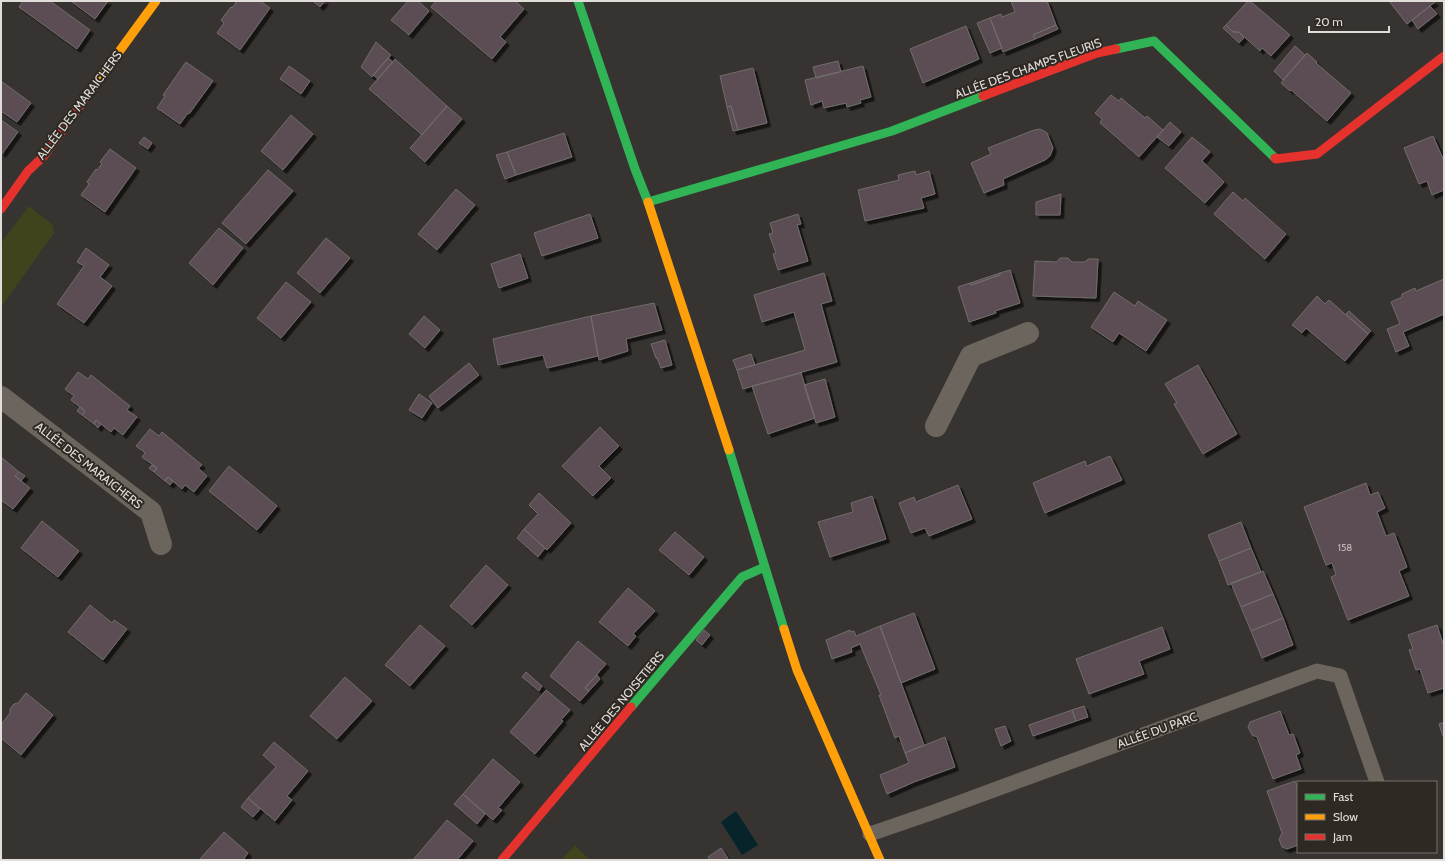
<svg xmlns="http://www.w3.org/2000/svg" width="1445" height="861" font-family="Cabin,sans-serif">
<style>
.green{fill:#41431c}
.water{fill:#07242b}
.building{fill:#5b4d54;stroke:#706d6c;filter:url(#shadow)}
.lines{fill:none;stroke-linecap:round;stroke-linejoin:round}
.lane{stroke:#6c655e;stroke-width:15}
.street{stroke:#6c655e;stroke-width:22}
.fast{stroke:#30b455;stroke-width:9}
.slow{stroke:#ff9f0a;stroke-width:9}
.jam{stroke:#e5322d;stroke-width:9}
.labels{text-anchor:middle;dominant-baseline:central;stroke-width:4;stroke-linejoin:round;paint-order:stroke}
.number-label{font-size:10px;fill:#c0bab8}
.street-label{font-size:12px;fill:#e1deda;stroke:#2e2923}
</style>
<defs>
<filter id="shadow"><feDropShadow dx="3.5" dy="3.5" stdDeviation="0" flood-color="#0009"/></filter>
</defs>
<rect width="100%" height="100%" fill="#363330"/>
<!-- green -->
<path class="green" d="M29,206L53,225L54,233L1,307V243Z
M575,845L590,860H561Z"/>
<!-- water -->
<path class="water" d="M736,811L758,845L742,855L721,822Z"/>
<!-- building -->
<path class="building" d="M23,1H50L90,30L77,49L19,7Z
M71,1H108L95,19Z
M235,1H260L270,8L240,50L217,33L224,23L221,20L231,7L232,8L236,3L235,2Z
M313,1H325L320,7Z
M408,1H418L429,11L409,35L391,20Z
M436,1H515L524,9L500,37L506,42L492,59L431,7Z
M1011,1H1047L1056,25L1033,35L1035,39L1003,52L990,18L1001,14L1002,17L1015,12Z
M1248,1H1250L1290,35L1271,56L1262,48L1260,51L1239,32H1233L1226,25Z
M1389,1H1434L1435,2L1407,24Z
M1430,6L1437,14L1418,29L1412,20Z
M990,18L1002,48L990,53L977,23Z
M1056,25L1058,29L1035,39L1033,35Z
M1226,25L1233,32H1239L1244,38L1239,43L1223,28Z
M966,26L979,59L923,83L910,49Z
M376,42L391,55L372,77L361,67Z
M1295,46L1305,55L1283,80L1274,71Z
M1307,53L1317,62L1316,63L1351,93L1327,121L1291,90L1290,91L1281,83Z
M388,58L393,62L378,79L373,75Z
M395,59L447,106L422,135L369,89Z
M838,61L841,72L816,78L813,67Z
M186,62L213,81L189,114L188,113L180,124L157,108L165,96L163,95Z
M289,66L310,81L301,94L280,79Z
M863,66L871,97L860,100L861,103L847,107L846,103L824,108L822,101L811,105L805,80Z
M753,68L767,123L738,130L731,106L727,107L720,76Z
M1,81L31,103L17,122L1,111Z
M1111,95L1119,101L1121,98L1145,118L1147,116L1163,130L1139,157L1100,123L1102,119L1095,113Z
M447,106L462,119L425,162L410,148Z
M731,106L738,130L733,131L727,107Z
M291,115L313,134L283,170L261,151Z
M1,120L18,132L2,154L1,153Z
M1170,122L1181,132L1169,146L1157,137Z
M1040,129L1047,133L1053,148L1050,156L1045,160L1003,179L1004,185L984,193L971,163L991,154L988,148L1034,130Z
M564,133L572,157L516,175L507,152Z
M1433,136L1444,161V190L1432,195L1427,181L1419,184L1404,148Z
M144,137L152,143L148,149L139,143Z
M1192,137L1210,152L1202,161L1224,182L1205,203L1165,168Z
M110,149L136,168L105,212L81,195L89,184L87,182L96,169L97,170L102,164L100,162Z
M507,152L516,175L505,179L496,155Z
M268,170L293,191L246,244L222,223Z
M915,171L916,175L929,171L935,194L921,198L924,208L865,221L858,190L899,180L898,175Z
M456,189L475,205L437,250L418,234Z
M1233,192L1243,201L1245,198L1286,234L1265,259L1214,214Z
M1061,194L1060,215H1036V202Z
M590,214L598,238L542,256L534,233Z
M798,214L801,224L797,225L808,261L778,270L773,254L776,253L769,234L773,233L770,223Z
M219,228L243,248L213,285L189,263Z
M326,238L350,258L320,293L297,273Z
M86,248L109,265L100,277L112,286L84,323L57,304L84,266L77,262Z
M520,254L528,278L499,288L491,264Z
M1060,258H1068L1072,262H1085L1088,259H1098L1096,298L1033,296L1035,261L1057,262Z
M1010,270L1020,303L995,311L996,313L969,322L958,287L970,283L971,285L1000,275V273Z
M824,273L832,301L821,304L837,362L743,389L737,370L805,350L794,312L762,322L754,295Z
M1000,273V275L971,285L970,283Z
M1444,279V314L1403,332L1409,346L1396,352L1387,329L1400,324L1391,302L1402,297V294L1415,288L1416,291Z
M286,282L311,302L281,338L257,318Z
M1114,292L1135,306L1138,301L1167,320L1146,351L1119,333L1113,342L1091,327Z
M1317,296L1325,304L1329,300L1368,334L1345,361L1306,328L1302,333L1292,325Z
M654,303L662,330L626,339L628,351L599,360L591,316Z
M1349,311L1371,331L1368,334L1346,314Z
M424,316L440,330L425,348L409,334Z
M591,316L598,356L547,368L543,355L498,365L493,339Z
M665,340L672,365L661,368L657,358H656L651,344Z
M751,354L755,365L737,370L733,360Z
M469,363L479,375L438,408L429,396Z
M1198,365L1237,434L1203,454L1174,404L1177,403L1165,384Z
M78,372L88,379L91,375L130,406L127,410L137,417L123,435L114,428L111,432L96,420L94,424L82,415L85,411L71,400L74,396L65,389Z
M801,373L815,418L768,434L752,386Z
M825,379L835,417L816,423L804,385Z
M419,394L432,403L422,418L409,410Z
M80,407L85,411L82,415L77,411Z
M96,420L101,424L98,428L94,424Z
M600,427L619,446L599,466L611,478L593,496L562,466Z
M150,429L159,436L162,432L202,465L198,468L207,476L194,492L185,485L182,489L168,477L165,481L154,472L157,468L142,457L145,453L136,446Z
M1110,456L1122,480L1045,513L1033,483L1085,461L1087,466Z
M1,457L19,472L15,476L30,488L13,509L1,500Z
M152,465L157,468L154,472L149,468Z
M229,466L277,506L257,530L209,491Z
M19,472L25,476L21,481L15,476Z
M168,477L173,481L170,485L165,481Z
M1366,483L1370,495L1378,492L1385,508L1377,512L1386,536L1394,533L1407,567L1399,571L1409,596L1348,620L1331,577L1336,575L1332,563L1326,565L1304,507Z
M958,485L972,519L929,536L925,528L911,533L899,503L914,497L916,502Z
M539,493L571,523L547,550L524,529L538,514L529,505Z
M872,496L886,539L830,557L818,522L853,512L851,503Z
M42,521L79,551L58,577L21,548Z
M1241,522L1251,548L1219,561L1208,535Z
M524,529L545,548L538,557L517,538Z
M675,532L704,557L689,575L659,550Z
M1251,548L1261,572L1228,585L1219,561Z
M486,565L508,585L472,625L450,606Z
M1263,571L1273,594L1241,607L1231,583Z
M628,588L655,611L633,634L636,636L628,646L599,622Z
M1273,594L1283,618L1251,631L1241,607Z
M90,605L112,623L114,620L127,629L103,660L68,632Z
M914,613L935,669L901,683L880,626Z
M1283,618L1293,645L1262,658L1251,631Z
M420,625L445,646L410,686L385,665Z
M1437,625L1444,647V688L1428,693L1420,669L1416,670L1409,650L1413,649L1408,635Z
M880,626L924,745L905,753L899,736L895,738L879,695H881L860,644L851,648L852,652L832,659L826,640L850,630L851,632L854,631L856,636Z
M1162,627L1170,649L1139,661L1144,674L1089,694L1076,659Z
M704,630L710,635L702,645L696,640Z
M578,641L606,664L585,688L589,691L580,701L550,676Z
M526,672L542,686L539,691L522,677Z
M597,675L600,679L589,691L585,688Z
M345,677L372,701L337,739L310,716Z
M546,690L570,710L561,720L563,721L535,754L510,732Z
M26,693L53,715L21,755L1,738V725L10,713V709L14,704L18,703Z
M1084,706L1088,717L1076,721L1072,710Z
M1072,710L1076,721L1033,736L1029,725Z
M1280,711L1289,735L1293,734L1300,753L1296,755L1301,769L1273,779L1257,737L1252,735L1248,727L1250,722Z
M1444,722V739L1439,724Z
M1005,726L1011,741L1001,746L995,729Z
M945,737L955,767L914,782L887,794L880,775L909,763L905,753Z
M274,742L308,771L287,796L292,800L275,821L248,798L276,767L263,755Z
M493,759L520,782L498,808L502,810L493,820L463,794Z
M1295,781L1298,789V845L1287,849L1282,847L1279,839L1282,833L1267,791Z
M463,794L485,814L477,824L454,804Z
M248,798L260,809L253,817L241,807Z
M447,820L473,841L457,860H413Z
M224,832L248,853L243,860H199Z
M721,848L729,860H710L708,857Z"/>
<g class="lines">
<!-- lane -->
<path class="lane" d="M870,834L934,812L1317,671L1340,676L1377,782"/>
<!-- street -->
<path class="street" d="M1,397L151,512L161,544
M936,426L971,356L1028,333"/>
<!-- fast -->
<path class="fast" d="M578,1L635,169L648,202
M1116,49L1154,41L1275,158
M648,202L892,131L983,96
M729,450L784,629
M631,707L742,577L765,567"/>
<!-- slow -->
<path class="slow" d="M94,86L156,1
M648,202L729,450
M784,629L797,670L880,860"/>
<!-- jam -->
<path class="jam" d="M983,96L1097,53L1116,49
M1275,158L1276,159L1317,154L1444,56
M1,209L28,171L44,156L94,86
M502,860L631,707"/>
</g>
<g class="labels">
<!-- number labels -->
<g class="number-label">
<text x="1345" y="547">158</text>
</g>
<!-- street labels -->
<g class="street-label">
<text transform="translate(1028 68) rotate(-20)">ALLÉE DES CHAMPS FLEURIS</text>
<text transform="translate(79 105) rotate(-53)">ALLÉE DES MARAICHERS</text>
<text transform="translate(89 465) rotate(38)">ALLÉE DES MARAICHERS</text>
<text transform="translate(621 701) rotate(-50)">ALLÉE DES NOISETIERS</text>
<text transform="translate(1157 730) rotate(-20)">ALLÉE DU PARC</text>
</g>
</g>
<!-- border -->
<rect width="1445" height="861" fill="none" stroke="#e1deda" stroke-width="4"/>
<!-- legend -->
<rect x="1297" y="781" width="140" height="72" fill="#2e2923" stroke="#76716c"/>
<rect x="1305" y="794" width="20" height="6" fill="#30b455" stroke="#76716c"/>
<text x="1333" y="801" font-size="12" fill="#e1deda">Fast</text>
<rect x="1305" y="814" width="20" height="6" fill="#ff9f0a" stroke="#76716c"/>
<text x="1333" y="821" font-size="12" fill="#e1deda">Slow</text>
<rect x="1305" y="834" width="20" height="6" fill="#e5322d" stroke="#76716c"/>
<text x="1333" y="841" font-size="12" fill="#e1deda">Jam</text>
<!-- scale -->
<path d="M1309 26v6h80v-6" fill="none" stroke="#e1deda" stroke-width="2"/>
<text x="1315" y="26" font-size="12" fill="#e1deda" stroke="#2e2923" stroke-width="3" paint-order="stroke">20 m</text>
</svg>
